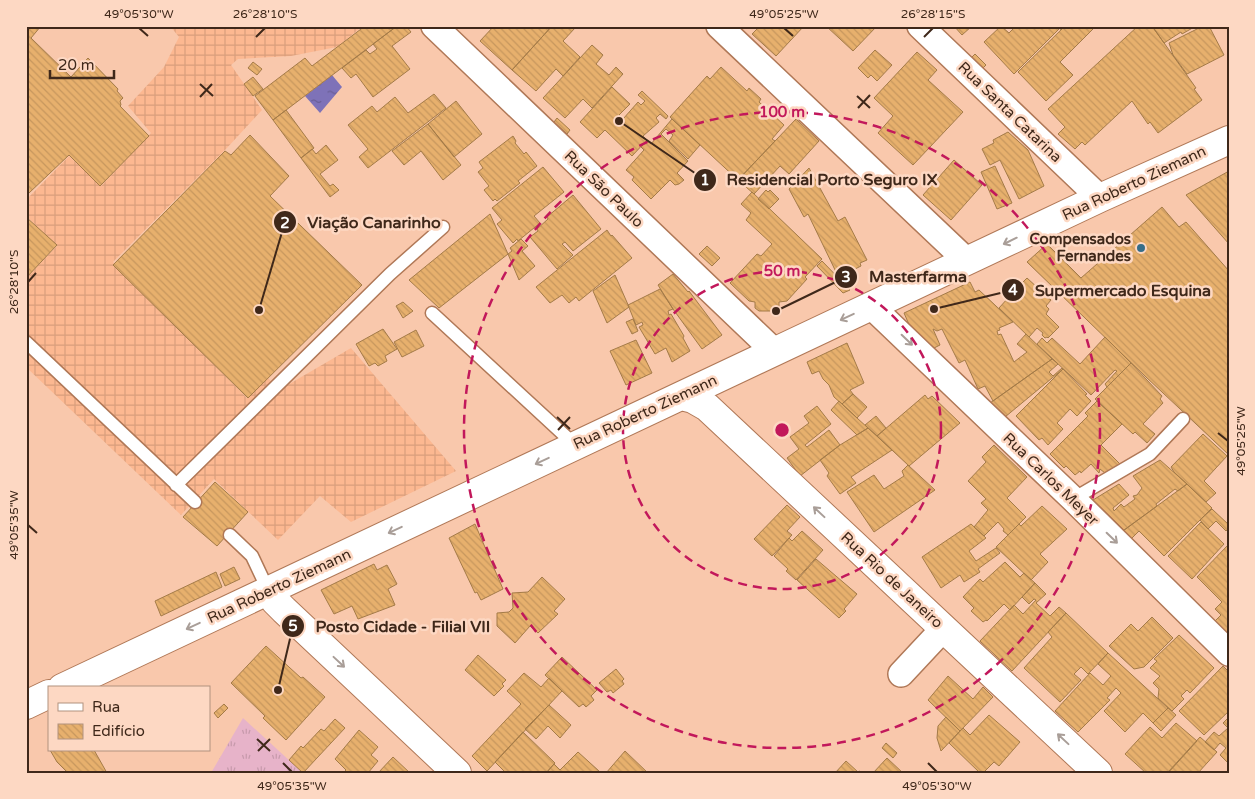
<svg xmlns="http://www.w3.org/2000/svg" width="1255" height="799" font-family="'Varela Round',sans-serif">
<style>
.industrial{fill:url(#industrial-grid)}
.park{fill:url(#park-tufts)}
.water{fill:url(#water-ripples)}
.building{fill:url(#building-back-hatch);stroke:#a47b48}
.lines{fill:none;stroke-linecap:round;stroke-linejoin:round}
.service-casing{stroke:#b07857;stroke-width:15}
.minor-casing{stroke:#b07857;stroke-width:28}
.secondary-casing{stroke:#b07857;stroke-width:30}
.service{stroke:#fff;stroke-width:12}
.minor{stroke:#fff;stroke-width:25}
.secondary{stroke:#fff;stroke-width:28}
.oneway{stroke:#a99e98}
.ticks{fill:none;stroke:#3f281a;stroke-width:2}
.ring{fill:none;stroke:#c2185b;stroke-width:2.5;stroke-dasharray:9 6}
.poi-dot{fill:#366e89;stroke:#fdd8c3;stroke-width:2}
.labels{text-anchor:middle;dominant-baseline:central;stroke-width:5;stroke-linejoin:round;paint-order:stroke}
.street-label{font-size:15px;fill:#3f281a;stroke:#fdd8c3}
.poi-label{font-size:15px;font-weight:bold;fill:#3f281a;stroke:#fdd8c3;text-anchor:end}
.centre{fill:#c2185b;stroke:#fdd8c3;stroke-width:2.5}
.ring-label{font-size:15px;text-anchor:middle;font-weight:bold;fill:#c2185b;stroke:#fdd8c3;stroke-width:5;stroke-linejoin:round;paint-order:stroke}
.leader{fill:none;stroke:#3f281a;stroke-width:2}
.callout-dot{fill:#3f281a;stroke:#fdd8c3;stroke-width:2}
.mark-label{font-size:15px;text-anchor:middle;font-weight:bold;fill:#fff}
.callout-label{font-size:16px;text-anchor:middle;font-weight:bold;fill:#3f281a;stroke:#fdd8c3;stroke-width:5;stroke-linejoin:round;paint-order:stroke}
.neatline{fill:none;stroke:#3f281a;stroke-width:2}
.ticks-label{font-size:12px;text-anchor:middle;fill:#3f281a}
</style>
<defs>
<pattern id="industrial-grid" width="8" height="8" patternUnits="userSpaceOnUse" patternTransform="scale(1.25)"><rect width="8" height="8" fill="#fcb891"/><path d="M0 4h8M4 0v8" fill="none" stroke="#d99e7c"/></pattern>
<pattern id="park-tufts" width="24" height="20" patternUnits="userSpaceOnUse" patternTransform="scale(1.25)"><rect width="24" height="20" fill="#e7b3c9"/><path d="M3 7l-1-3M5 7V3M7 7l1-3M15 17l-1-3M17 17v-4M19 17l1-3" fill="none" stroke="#c79aac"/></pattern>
<pattern id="water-ripples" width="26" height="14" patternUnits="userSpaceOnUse" patternTransform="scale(1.25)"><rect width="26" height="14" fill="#7e72b8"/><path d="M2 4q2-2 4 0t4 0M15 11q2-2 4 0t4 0" fill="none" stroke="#695e95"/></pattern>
<pattern id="building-back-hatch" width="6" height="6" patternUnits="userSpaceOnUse" patternTransform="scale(1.25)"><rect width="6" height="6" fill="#e7b06d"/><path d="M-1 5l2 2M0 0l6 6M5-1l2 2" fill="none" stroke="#c7975e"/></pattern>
</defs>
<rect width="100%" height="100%" fill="#f9c8ac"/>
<!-- industrial -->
<path class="industrial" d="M170,26H363L337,47L291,56L238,59L231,65L262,110L226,149L113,262L247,398L268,378L279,390L351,348L456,471L351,522L320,496L278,540L214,479L181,515L26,367V278L57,246L26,216V200L69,156L101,186L151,133L128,106L164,67L179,37Z"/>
<!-- park -->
<path class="park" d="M243,718L303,773H211Z"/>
<!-- water -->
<path class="water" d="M332,75L342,87L320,113L305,96Z"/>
<!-- building -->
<path class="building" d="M26,26H41L31,38L71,77L88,58L118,89L117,91L123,98L120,101L121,105L120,106L149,136L100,186L69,155L29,193L26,190Z
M365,26H397L273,120L255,96L305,58L312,66Z
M397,26H406L411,32L392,46L410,69L373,97L356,74L351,78L342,68L366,50L370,54L377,49L373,44Z
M494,26H552L512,70L480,41Z
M552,26H573L575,28L563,41L580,57L563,76L556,69L536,91L512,70Z
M760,26H804L776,56L752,34Z
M826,26H877L853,51Z
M954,26H972L962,35Z
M1001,26L1009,33L1016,26H1065L1061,30L1060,28L1014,74L984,42Z
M1065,26H1090L1093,29L1060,62L1073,75L1046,101L1018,72Z
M1138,26H1152L1196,88L1194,89L1202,100L1158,133L1150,122L1148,124L1132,101L1085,145L1082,142L1075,149L1058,134L1065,127L1048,109Z
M1152,26H1196L1182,34L1181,32L1164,43Z
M1203,26H1209L1224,55L1187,74L1173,55L1169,43Z
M592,45L603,55L596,64L609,75L616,67L623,74L592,108L583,99L565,118L543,98Z
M875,50L892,65L877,81L871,75L868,78L858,68Z
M917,52L937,70L928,80L963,112L913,165L878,133L893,116L874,98Z
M975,54L986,65L982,69L971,58Z
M253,62L262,69L257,75L248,68Z
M721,67L747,91L749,88L761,99L759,102L784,125L772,139L775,141L738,180L670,117L707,76L710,79Z
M253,77L263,89L253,96L244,84Z
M612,87L630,104L619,115L623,119L638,102L641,105L645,101L638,95L642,91L668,116L666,119L660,114L656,118L659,122L643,136L647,140L632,156L605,130L597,138L580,122Z
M434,94L446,108L368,168L359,157L368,149L348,125L372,106L377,112L395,97L408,113Z
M456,101L482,134L454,157L428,124Z
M286,110L314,148L301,158L273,120Z
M557,118L570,130L567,134L554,122Z
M672,119L700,145L688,159L669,141L673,135L666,129L661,134L688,161L677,173L684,180L679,184L675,185L670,180L651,199L632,180L634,177L626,170L644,150L641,147L647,141L651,144Z
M796,119L819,141L789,174L780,166L754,194L738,180Z
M428,124L461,165L443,180L421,151L404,165L392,151Z
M1008,132L1028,150L1044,186L1019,199L1000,160L990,165L982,149L994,143L993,140Z
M250,135L289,176L270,196L362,285L248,398L113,265L225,151L231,155Z
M513,136L516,141L515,143L524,154L526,152L537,166L518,181L520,183L497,201L495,199L493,201L484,190L489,186L478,172L483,168L479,162Z
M326,145L338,160L320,174L330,186L333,184L339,190L330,197L301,158L312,149L316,154Z
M954,160L982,185L951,220L923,195Z
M995,166L1012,203L997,209L981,172Z
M543,167L564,192L534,216L540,223L518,241L517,239L513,243L497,224L502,220L492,208Z
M809,168L838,221L845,217L867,260L860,263L861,266L841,276L839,273L837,274L808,214L804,217L789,189Z
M1229,171V244L1186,195Z
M766,190L768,192L770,190L779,199L769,209L758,199Z
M752,192L822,259L805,277L807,279L787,301L779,302V311H759L755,308V302L749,301L730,283L757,254L761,256L772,244L746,220L751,213L741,204Z
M573,195L601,229L573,251L565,242L562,244L573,255L557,269L530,237L538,231L537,229L548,219L547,217Z
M1162,207L1179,227L1186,222L1229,271V455L1146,377L1027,262L1047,244L1081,278Z
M490,214L508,254L439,308L409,280Z
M26,217L57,245L26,278Z
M607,230L611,236L612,235L632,258L579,301L576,297L569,303L562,295L550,303L536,287Z
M521,239L528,246L522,251L535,266L519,280L508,254L512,251L510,248Z
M707,246L720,258L712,266L699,254Z
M822,261L850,290L843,293L817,266Z
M673,274L688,292L689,291L722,335L702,349L673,309L658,285Z
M615,275L629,307L607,323L593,291Z
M1027,278L1051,300L1046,306L1049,309L1046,314L1059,327L1048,338L1047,337L1045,338L1042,335L1043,333L1037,328L1029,337L999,308L1008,298L1006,296L1019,282L1021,284Z
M970,282L975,292L979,290L1013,322L999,328L1000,330L997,331L998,335L1001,334L1014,362L1027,352L1017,344L1026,334L1052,359L993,401L985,386L978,389L965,360L959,363L942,329L937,331L933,329L940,345L930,350L914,336L904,313Z
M660,289L673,309L668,311L669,315L671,314L684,336L683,338L690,351L672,362L666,348L655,354L639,327L643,325L642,322L636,325L628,305Z
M403,302L413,311L403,318L396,306Z
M633,319L638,331L632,334L626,322Z
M383,329L397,349L385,356L387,361L378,366L375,363L369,366L356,344Z
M416,330L424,346L402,357L394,342Z
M1105,337L1131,363L1107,387L1105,384L1117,371L1115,370L1091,395L1037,344L1042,338L1047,343L1052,338L1080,364Z
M636,340L652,373L626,385L610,351Z
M847,343L864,383L850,390L853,394L842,404L834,397L829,385L823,379L819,371L812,374L807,362Z
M1052,359L1058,364L1049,372L1053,376L1062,368L1063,369L1005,417L990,403Z
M1131,363L1162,396L1160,399L1163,403L1143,424L1155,434L1147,443L1135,432L1133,434L1095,399Z
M1063,369L1087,394L1085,395L1091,401L1077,416L1070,409L1057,423L1063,429L1048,445L1042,438L1039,440L1016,416Z
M853,394L867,407L857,418L842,404Z
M925,395L928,399L932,396L960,423L909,466L877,436Z
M839,401L857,418L868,428L857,435L831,410Z
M1097,401L1122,424L1101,445L1120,464L1105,473L1100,469L1099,473L1091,464L1081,473L1080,471L1075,475L1066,466L1064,468L1050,454L1088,416L1085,413Z
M817,406L831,424L805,445L807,447L829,430L840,445L800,476L787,458L799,449L790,437L809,423L804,416Z
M876,416L886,428L877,436L865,425Z
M868,428L892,450L851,477L856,483L840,494L827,476L829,473L820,460L840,445Z
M1203,434L1227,456L1204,481L1216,493L1206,502L1174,472L1171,467Z
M994,445L1027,477L1007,498L1026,517L1008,535L1003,531L1004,529L998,522L984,536L974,527L988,510L981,503L986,499L968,481L986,462L982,457Z
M1160,460L1187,484L1178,491L1175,489L1156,504L1157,506L1124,530L1093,500L1119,484L1129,495L1113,508L1114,511L1121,504L1124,507L1135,499L1133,496L1137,495L1142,488L1133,476Z
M908,465L935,490L874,532L847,492L874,475L884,489L904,476L902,471Z
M215,482L248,512L217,546L183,517Z
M1187,484L1212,508L1164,556L1139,531L1131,539L1123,531Z
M787,505L800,517L787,531L792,535L772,556L754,539Z
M1042,506L1067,529L1040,554L1048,562L1031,580L996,547L1019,524L1021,526Z
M1212,509L1229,525V528L1226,531L1216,521L1208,529L1200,520Z
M1201,522L1224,544L1192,579L1168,556Z
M475,524L503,589L481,600L477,592L475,593L449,538Z
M971,524L986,538L969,551L976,561L996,548L1000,553L978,569L980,572L964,582L960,575L941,588L922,557Z
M802,531L823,550L796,580L786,571L788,569L774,556L789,538L792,541Z
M1229,544V634H1228L1215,621L1221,615L1215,609L1222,602L1197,577Z
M816,559L857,594L844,609L846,611L839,618L797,580Z
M1005,562L1020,577L1024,573L1035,583L1010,610L1004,604L987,621L986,620L983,622L971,611L974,608L963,597L980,579L983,582Z
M374,564L377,570L387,565L397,584L388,589L395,605L358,619L352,606L334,614L321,590Z
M234,567L240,579L225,586L220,574Z
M216,572L222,587L161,616L155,601Z
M542,577L565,599L554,611L558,614L538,633L530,626L515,643L497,626V613L509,612L513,608L512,593L528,592Z
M1035,583L1046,594L1036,603L1050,616L1059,607L1066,613L1012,671L980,641L1014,605L1023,614L1036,600L1034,599L1029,604L1022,597Z
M1066,613L1108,653L1088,674L1081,667L1074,674L1081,680L1060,702L1024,668L1052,637L1048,632Z
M1152,617L1173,638L1144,667L1134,669L1109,646L1131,624L1138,631Z
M1179,635L1214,668L1190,693L1187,690L1181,696L1184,699L1172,711L1158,698L1159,689L1153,683L1160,676L1150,668L1157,661L1154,659Z
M266,646L301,678L303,677L325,697L286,740L263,718L265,716L231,683Z
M1108,653L1168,708L1153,723L1143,713L1125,732L1104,711L1121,693L1116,688L1107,698L1110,700L1078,732L1055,711L1090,673L1103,685L1111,676L1098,664Z
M478,655L506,680L502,684L504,686L494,696L465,670Z
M562,657L597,690L591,696L594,700L586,707L583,704L579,707L545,675Z
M1223,666L1229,672V711L1204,735L1179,711Z
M616,669L624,679L622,681L624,684L613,693L611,690L607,692L599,683Z
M524,673L541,687L549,678L562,691L487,771L472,756L521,704L507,691Z
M948,676L973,699L983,687L993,697L960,731L928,700Z
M224,704L228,708L218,718L214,713Z
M549,705L571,725L560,738L548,726L536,739L525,729Z
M1168,708L1176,715L1161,731L1153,723Z
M989,715L1020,742L999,766L994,762L983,773H980L949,743L963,728L970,735Z
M946,717L960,731L941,751L937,738L938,726Z
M1229,717V764L1220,755L1226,748L1220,743L1214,750L1205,742L1214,732L1219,736L1228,728L1223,723Z
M335,719L345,728L303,773L289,760L301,746L303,748L321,729L324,731Z
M1176,723L1197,741L1168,773H1146L1125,754L1150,727L1162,738Z
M359,730L378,747L371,755L378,761L368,773H343L346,770L335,759Z
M523,732L555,763L546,773H506L495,762Z
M1200,737L1217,752L1198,773H1172L1169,771Z
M886,743L897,753L893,758L882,748Z
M50,750H94L107,773H68L57,762Z
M625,751L648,773H606Z
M578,752L599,771L597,773H546L554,764L560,770Z
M393,757L410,773H378Z
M887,758L903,773H873Z
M846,761L858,772L860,771L862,773H835Z"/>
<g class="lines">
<!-- service casing -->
<g class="service-casing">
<path id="service" d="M432,313L575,445
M26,342L195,502
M176,485L390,274L443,227
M1073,499L1150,454L1183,419
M230,535L252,556L268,590"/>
</g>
<!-- minor casing -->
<g class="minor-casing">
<path id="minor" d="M434,26L774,351
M719,26L967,261
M920,26L1100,198
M871,306L1073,499L1229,653
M901,674L944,628"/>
</g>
<!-- secondary casing -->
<g class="secondary-casing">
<path id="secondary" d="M681,396L693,399L707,407L1098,773
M268,590L275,601L284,610L457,773
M62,688L1100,198L1229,140
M26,705L49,694"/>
</g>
<!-- service -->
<use href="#service" class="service"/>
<!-- minor -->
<use href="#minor" class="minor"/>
<!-- secondary -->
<use href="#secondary" class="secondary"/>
</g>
<!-- one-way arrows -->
<defs><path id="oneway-shaft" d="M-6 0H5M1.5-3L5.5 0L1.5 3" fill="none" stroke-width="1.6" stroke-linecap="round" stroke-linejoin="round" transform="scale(1.25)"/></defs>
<g class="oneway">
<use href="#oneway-shaft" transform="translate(1010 241) rotate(154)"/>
<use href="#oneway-shaft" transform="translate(847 317) rotate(155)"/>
<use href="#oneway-shaft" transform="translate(907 340) rotate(44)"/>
<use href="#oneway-shaft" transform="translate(542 461) rotate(155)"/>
<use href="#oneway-shaft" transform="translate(819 512) rotate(-137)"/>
<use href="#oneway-shaft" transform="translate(395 530) rotate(155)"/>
<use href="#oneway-shaft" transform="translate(1112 538) rotate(44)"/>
<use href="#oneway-shaft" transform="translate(193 626) rotate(155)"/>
<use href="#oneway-shaft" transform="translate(339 662) rotate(43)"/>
<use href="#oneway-shaft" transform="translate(1063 739) rotate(-137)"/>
</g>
<!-- ticks -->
<path class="ticks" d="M139,28L148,36M784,28L793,36M256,37L265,28M924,37L933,28M200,84L213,96M857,96L870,108M200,97L212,84M858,108L870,95M28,282L36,273M557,417L570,429M558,430L570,417M1218,433L1228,441M28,525L37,533M257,739L270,751M258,751L270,739M283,763L292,772M928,763L937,772"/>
<!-- distance rings -->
<g class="ring">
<circle cx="782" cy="430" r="159"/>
<circle cx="782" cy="430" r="318"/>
</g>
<!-- markers -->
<circle class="poi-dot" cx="1141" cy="248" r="5"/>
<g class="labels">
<!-- street labels -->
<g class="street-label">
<text transform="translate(1010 112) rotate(44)">Rua Santa Catarina</text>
<text transform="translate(1134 183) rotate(-25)">Rua Roberto Ziemann</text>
<text transform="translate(604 189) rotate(44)">Rua São Paulo</text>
<text transform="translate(645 412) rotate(-25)">Rua Roberto Ziemann</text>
<text transform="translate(1051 479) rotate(44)">Rua Carlos Meyer</text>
<text transform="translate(892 580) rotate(43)">Rua Rio de Janeiro</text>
<text transform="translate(279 586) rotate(-25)">Rua Roberto Ziemann</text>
</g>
<!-- poi labels -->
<g class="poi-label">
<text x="1131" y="239">Compensados<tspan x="1131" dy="17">Fernandes</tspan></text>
</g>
</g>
<circle cx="782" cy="430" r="8" class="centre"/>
<g class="ring-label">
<text x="782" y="117">100 m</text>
<text x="782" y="276">50 m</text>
</g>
<!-- callouts -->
<path class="leader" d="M619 121L705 180M259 310L285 222M776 311L846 277M934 309L1013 290M278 690L293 626"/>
<g class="callout-dot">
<circle cx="619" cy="121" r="5"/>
<circle cx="259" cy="310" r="5"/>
<circle cx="776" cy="311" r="5"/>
<circle cx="934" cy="309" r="5"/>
<circle cx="278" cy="690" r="5"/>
<circle cx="705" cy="180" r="12"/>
<circle cx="285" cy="222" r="12"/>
<circle cx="846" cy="277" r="12"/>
<circle cx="1013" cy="290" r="12"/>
<circle cx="293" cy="626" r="12"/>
</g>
<g class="mark-label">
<text x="705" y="185">1</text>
<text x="285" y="228">2</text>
<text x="846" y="282">3</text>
<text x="1013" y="295">4</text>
<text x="293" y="631">5</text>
</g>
<g class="callout-label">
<text x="832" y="185">Residencial Porto Seguro IX</text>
<text x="374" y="228">Viação Canarinho</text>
<text x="918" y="282">Masterfarma</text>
<text x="1123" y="296">Supermercado Esquina</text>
<text x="403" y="632">Posto Cidade - Filial VII</text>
</g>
<!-- border -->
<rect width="1255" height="799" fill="none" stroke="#fdd8c3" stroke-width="55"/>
<!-- legend -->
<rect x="48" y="686" width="162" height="65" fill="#fdd8c3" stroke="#b1927f"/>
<rect x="58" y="703" width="25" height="8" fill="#ffffff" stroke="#b1927f"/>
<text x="92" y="712" font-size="15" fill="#3f281a">Rua</text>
<rect x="58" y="724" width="25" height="15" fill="url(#building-back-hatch)" stroke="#b1927f"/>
<text x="92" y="736" font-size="15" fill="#3f281a">Edifício</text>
<!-- scale -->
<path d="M50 70v8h64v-8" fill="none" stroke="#3f281a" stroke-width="2.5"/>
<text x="58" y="70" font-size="15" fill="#3f281a" stroke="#fdd8c3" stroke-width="4" paint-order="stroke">20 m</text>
<rect x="28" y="28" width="1200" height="744" class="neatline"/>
<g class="ticks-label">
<text x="139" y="18">49°05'30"W</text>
<text x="265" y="18">26°28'10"S</text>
<text x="784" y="18">49°05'25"W</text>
<text x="933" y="18">26°28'15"S</text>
<text transform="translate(14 282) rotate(-90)" y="4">26°28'10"S</text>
<text transform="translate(1241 441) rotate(-90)" y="4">49°05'25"W</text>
<text transform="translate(14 525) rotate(-90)" y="4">49°05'35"W</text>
<text x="292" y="790">49°05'35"W</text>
<text x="937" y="790">49°05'30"W</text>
</g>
</svg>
